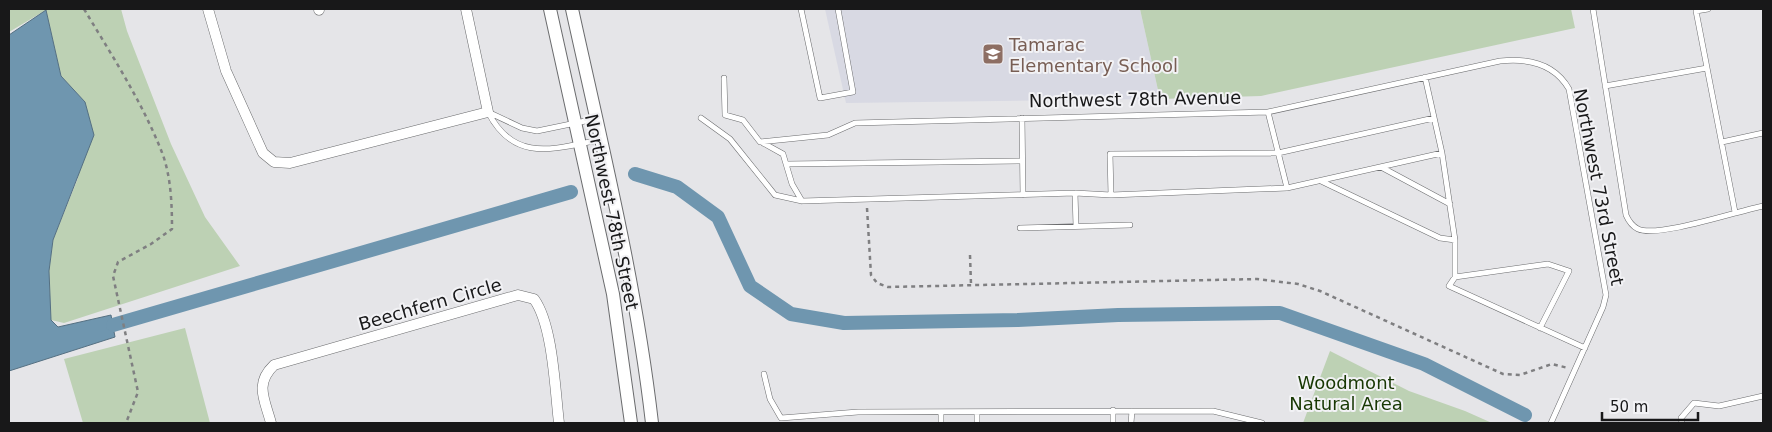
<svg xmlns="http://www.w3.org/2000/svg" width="1772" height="432" font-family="'DejaVu Sans',sans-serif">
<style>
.built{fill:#d8d9e3}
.green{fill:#bdd1b4}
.water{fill:#6f96af;stroke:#557082}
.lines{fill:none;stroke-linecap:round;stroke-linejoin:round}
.canal{stroke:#6f96af;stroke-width:14}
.service-casing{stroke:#6b6c6e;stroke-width:6}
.minor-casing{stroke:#6b6c6e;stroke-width:11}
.tertiary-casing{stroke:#6b6c6e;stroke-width:14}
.path{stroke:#7f7f81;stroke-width:2.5;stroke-dasharray:4 4;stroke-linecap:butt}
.service{stroke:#fff;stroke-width:5}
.minor{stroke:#fff;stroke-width:10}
.tertiary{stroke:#fff;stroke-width:12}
.labels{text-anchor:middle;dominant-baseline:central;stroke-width:4;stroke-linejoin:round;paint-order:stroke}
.education-label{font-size:18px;fill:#785e54;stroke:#f2f2f5;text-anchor:start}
.street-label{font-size:18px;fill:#181819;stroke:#f2f2f5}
.park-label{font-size:18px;fill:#183803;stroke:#f2f2f5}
</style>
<rect width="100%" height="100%" fill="#e5e5e8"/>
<!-- built -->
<path class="built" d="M825,9H1140L1160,99L846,103Z"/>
<!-- green -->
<path class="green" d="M9,9H121L127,31L171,144L205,217L240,266L64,323L51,320L49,271L53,240L78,178L85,102L61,76L46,10L9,32Z
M1140,9H1571L1575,28L1261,96L1160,99Z
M185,328L210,423H83L64,359Z
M1330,351L1409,391L1465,411L1492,423H1303Z"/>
<!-- water -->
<path class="water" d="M46,10L61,76L85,102L94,135L53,240L49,271L51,320L58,327L111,315L115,337L9,371V35Z"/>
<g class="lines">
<!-- canal -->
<path class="canal" d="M635,174L677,187L718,217L750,286L791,314L844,323L1018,320L1118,315L1280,313L1424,364L1525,415
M113,325L571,192"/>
<!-- service casing -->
<g class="service-casing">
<path id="service" d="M801,9L820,98L853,92L838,9
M1593,9L1626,215C1629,222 1632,226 1638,229C1658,238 1738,211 1763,206
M1708,9L1696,11L1735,212
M724,78L725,115L743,120L760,142L828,135L855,123L1268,112L1500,61C1528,58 1554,63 1569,89L1606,295L1603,307L1551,423
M1605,86L1707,68
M488,112C514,163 553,149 599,140
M488,112L522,128L537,131L595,119
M1268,112L1287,188
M701,118L730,139L775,195L802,201L1075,193L1111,195L1287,188L1442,153
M1022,118L1023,195
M1722,142L1763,133
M763,143L783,154L792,184L802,201
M787,164L1022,161
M1381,167L1450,204
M1321,181L1440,238L1455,240L1442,153L1425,77
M1075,193L1076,226
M1111,195L1110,154L1278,153L1434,118
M1020,228L1130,225
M1455,240V277
M1540,328L1569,271L1548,264L1455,277L1449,286L1585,348
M764,374L770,399L781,418L858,412L1213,411L1262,423
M941,423V412
M977,423V412
M1113,423V410
M1131,423L1132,411
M1682,423L1681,418L1694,403L1719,406L1763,396"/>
</g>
<!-- minor casing -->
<g class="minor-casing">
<path id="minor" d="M208,9L226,71L263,153L274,162L290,163L488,112L466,9
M319,10V9
M271,423C265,400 254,384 274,365L518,295L534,299C553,325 555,390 559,423"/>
</g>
<!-- tertiary casing -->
<g class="tertiary-casing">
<path id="tertiary" d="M550,9L613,294L631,423
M572,9C602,146 636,283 652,423"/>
</g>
<!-- path -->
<path class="path" d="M84,9C111,54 141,100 161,150C171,174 172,204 172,229L151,244L118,262L113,276L138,392L126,423
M867,208L871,275L877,283L888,287L1257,279L1298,284L1320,291L1503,374L1520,375L1552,364L1568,368
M970,255L971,284"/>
<!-- service -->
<use href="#service" class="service"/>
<!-- minor -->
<use href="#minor" class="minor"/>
<!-- tertiary -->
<use href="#tertiary" class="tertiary"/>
</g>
<!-- icons -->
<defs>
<g id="school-square" transform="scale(1.125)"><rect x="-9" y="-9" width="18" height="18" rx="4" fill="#8d6e63" stroke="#f2f2f5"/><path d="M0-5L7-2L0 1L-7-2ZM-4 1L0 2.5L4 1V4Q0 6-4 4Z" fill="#fff"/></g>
</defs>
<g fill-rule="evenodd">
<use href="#school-square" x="993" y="54"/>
</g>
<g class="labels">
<!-- education labels -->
<g class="education-label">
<text x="1009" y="44">Tamarac<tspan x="1009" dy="21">Elementary School</tspan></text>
</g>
<!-- street labels -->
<g class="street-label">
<text transform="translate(1135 99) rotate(-1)">Northwest 78th Avenue</text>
<text transform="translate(1599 187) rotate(79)">Northwest 73rd Street</text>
<text transform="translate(612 212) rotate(78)">Northwest 78th Street</text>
<text transform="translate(430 304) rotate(-16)">Beechfern Circle</text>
</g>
<!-- park labels -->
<g class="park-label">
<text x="1346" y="382">Woodmont<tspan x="1346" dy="21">Natural Area</tspan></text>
</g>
</g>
<!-- border -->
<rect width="1772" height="432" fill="none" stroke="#181819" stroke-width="20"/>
<!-- scale -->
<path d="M1602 412v8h96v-8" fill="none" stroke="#181819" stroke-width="2.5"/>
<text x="1610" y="412" font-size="15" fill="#181819" stroke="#f2f2f5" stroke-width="4" paint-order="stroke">50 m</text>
</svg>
